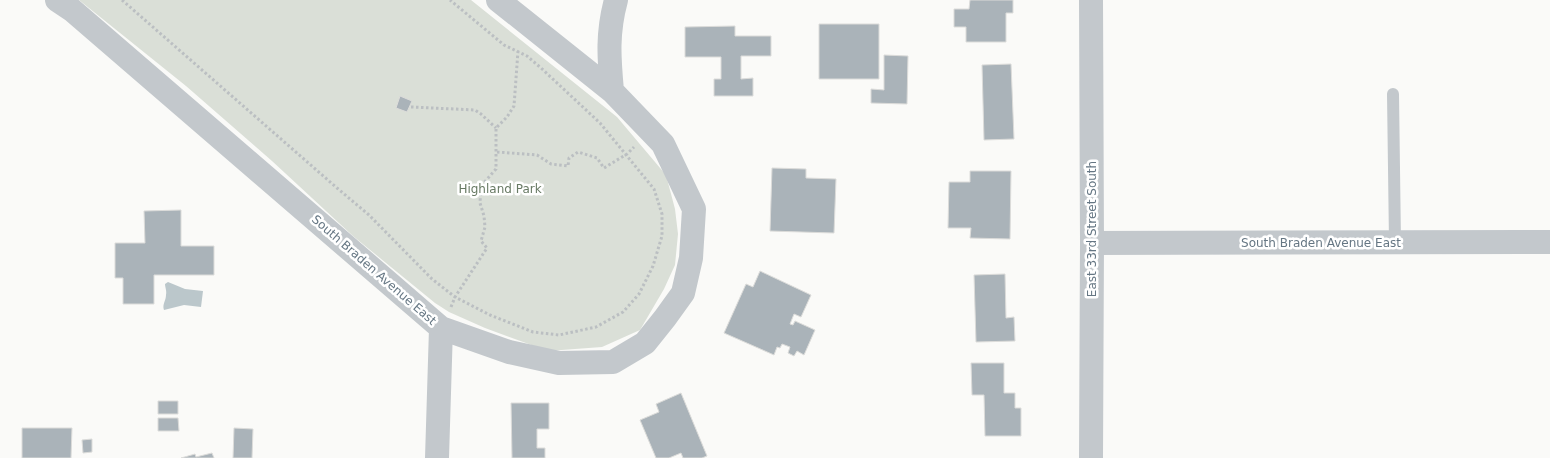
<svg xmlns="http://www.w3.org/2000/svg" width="1550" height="458" font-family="'DejaVu Sans',sans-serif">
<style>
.park{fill:#dadfd7}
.water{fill:#bbc7cb}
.building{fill:#aab3b9;stroke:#dcdcda}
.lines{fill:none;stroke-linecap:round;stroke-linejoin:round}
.path{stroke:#bbbfc2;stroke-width:3;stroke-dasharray:2.5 2.5;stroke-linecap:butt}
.lane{stroke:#c3c8cc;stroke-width:12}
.street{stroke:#c3c8cc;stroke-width:24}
.labels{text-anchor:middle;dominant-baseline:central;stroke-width:5;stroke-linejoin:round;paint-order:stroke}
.park-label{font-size:12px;fill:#687a64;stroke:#fff}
.street-label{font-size:12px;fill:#657683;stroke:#fff}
</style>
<rect width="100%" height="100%" fill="#fafaf8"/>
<!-- park -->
<path class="park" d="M79,0H471L617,117L666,175L675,209L678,234L675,265L664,289L640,330L602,347L548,351L485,328L449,312L435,303L353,236L272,161L186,86Z"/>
<!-- water -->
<path class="water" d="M168,282L185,289L203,291L201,307L184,305L164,310C162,304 166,301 166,295C167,291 165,287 165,284Z"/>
<!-- building -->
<path class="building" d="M970,0H1013V13H1006V42H966V27H954V9H969Z
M819,24H879V79H819Z
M735,26V36H771V56H741V79L753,78V96H714V79H721V57H685V27Z
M884,55L908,56L907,104L871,103V89L884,90Z
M1011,64L1014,139L984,140L982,65Z
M400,96L412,101L407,112L396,108Z
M772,168L806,169V178L836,179L834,233L770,231Z
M970,171H1011L1010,239L970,238L971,228H948L949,182H970Z
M181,210V246H214V275H154V304H123V278H115V243H145L144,211Z
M760,271L811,295L801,317L794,314L790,324L793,325L795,321L815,330L804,355L797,351L794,356L788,353L790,347L782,344L780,348L777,347L774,355L724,333L746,284L753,287Z
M1005,274L1006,318L1014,317L1015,341L976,342L974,275Z
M971,363H1004V393H1015V408H1021V436H985L984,395H972Z
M681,393L707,456L702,458H683L681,453L669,458H656L640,420L659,412L656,404Z
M158,401H178V414H158Z
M511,403H549V429H537V448H545V458H512Z
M158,418H178L179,431H158Z
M22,428H72L71,458H22Z
M234,428L253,429L252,458H233Z
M92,439V452L83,453L82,440Z
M212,453L214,458H181L195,454L196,457Z"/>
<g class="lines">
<!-- path -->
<path class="path" d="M122,0L337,188L369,215L432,279L455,297L490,315L533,332L559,335L596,327L623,312L639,294L653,266L662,236V214L654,189L600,123L541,68L527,56L504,45L450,0
M411,107L475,110L481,114L496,128
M497,152L537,155L551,164L568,166L569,158L578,152L597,158L604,168L627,154L634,147
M451,307L455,297L487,248L481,241L485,227L484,216L480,203L481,186L496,169V128L507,117L514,106L518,51"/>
<!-- lane -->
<path class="lane" d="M1393,94L1395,243"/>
<!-- street -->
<path class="street" d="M57,0L72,10L441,328L509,352L559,363L613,362L645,343L665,318L683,293L691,258L694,209L663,144L612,91L498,0
M1091,0L1092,243L1091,458
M612,91C609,58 607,33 616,0
M1092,243L1550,242
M437,458L441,328"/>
</g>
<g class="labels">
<!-- park labels -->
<g class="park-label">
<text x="500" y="189">Highland Park</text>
</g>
<!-- street labels -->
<g class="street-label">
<text transform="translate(1092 229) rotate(-90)">East 33rd Street South</text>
<text x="1321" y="243">South Braden Avenue East</text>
<text transform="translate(374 270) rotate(41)">South Braden Avenue East</text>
</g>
</g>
</svg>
